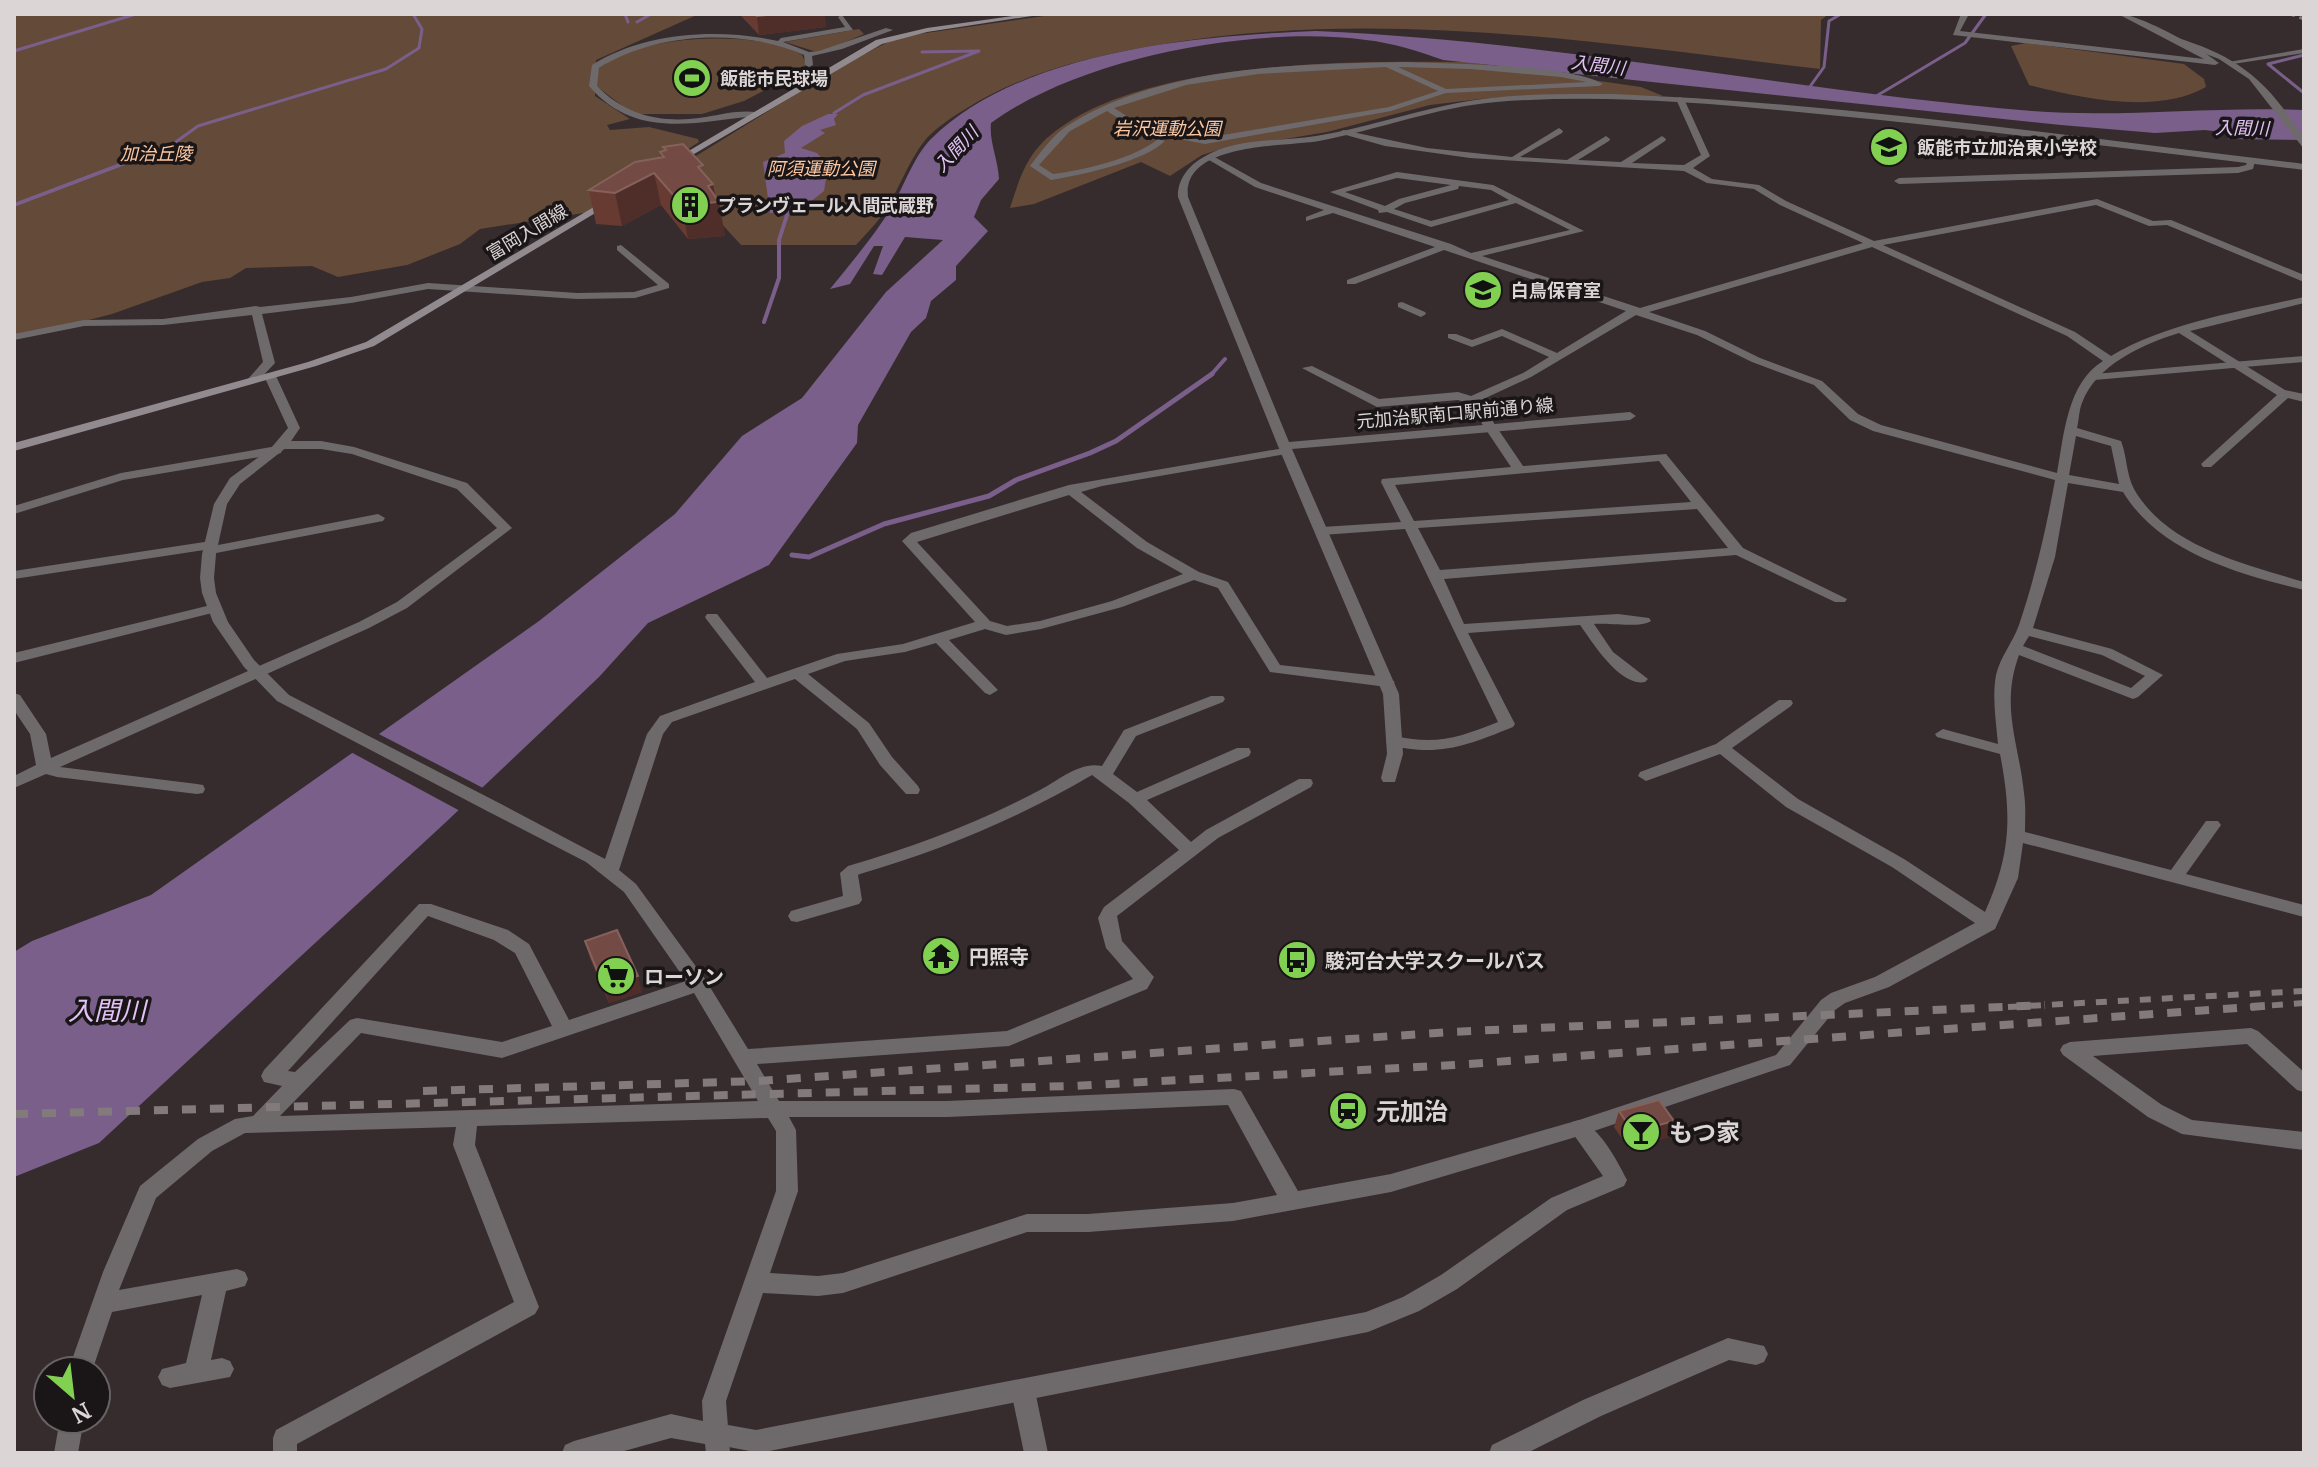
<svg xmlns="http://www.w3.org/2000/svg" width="2318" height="1467" font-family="Merriweather,'Noto Sans JP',serif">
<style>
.green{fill:#644a38}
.water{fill:#7a5f8a}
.pier{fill:#362c2e}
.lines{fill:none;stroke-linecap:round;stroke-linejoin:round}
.stream-far2{stroke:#7a5f8a;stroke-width:3}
.stream-far1{stroke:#7a5f8a;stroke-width:4}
.stream{stroke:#7a5f8a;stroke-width:5}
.pedestrian{fill:#6e6a6c;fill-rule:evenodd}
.minor{fill:#6e6a6c;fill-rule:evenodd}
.tertiary{fill:#6e6a6c;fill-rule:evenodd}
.secondary{fill:#918a8f;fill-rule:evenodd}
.rail-far2{stroke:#827a7b;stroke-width:3;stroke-dasharray:5 5;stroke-linecap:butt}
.rail-far1{stroke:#827a7b;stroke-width:6;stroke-dasharray:11 11;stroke-linecap:butt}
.rail{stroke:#827a7b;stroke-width:8;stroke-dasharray:14 14;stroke-linecap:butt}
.wall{fill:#683b32}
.shaded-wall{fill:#4f2e29}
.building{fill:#744b44;stroke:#84615b;stroke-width:2}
.labels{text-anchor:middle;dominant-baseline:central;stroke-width:7;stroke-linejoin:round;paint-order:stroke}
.far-water-label{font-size:18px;font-style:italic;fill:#e4c2f8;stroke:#1a1617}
.far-poi-label{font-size:18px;font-weight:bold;fill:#dbd5d6;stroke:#1a1617;text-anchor:start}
.far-park-label{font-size:18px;font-style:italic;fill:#fec7a0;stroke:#1a1617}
.far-street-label{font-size:18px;fill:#dbd5d6;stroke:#1a1617}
.poi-label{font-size:20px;font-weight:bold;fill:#dbd5d6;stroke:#1a1617;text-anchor:start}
.near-poi-label{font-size:24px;font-weight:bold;fill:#dbd5d6;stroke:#1a1617;text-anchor:start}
.near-water-label{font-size:26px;font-style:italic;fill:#e4c2f8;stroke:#1a1617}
</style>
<rect width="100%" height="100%" fill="#362c2e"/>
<!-- green -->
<path class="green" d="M14,14H699L596,60L595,83L599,68C607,63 616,56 626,53C664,36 766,31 802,55L806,64L801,71L744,101L702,114H633L595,85V96L630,119L607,125L610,130L649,127L698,139L699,142L590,212L480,229L460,244L407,265L338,277L312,266L246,268L230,278L202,282L112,314L14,339Z
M1058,14H1829L1821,20L1820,69C1600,43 1379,7 1158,45C1091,56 1022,73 964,110C952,117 935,129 926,139C907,162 898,194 880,218C873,227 864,236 856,245H741L719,221L722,214L712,204L716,197L706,185L696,156L839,67L898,37Z
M859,29L864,34L820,53L785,42Z
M2026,43L2184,64L2204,79L2206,87C2157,115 2080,98 2029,85L2011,46Z
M1467,62L1641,87L1663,96L1536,95L1480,99L1430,105L1327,132L1218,150L1202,155L1170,176L1141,162L1034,204L1010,208C1018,184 1024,161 1042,143C1129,58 1352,61 1467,62Z"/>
<!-- water -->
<path class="water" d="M1316,31C1556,41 1793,91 2032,111C2122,118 2213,106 2304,110V140L2228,139L2230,133L2205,130L2155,133L2061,125L1443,60C1418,51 1393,43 1366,40C1256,25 1081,57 991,123C989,142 998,159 999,179L981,200L974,217L988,231L956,266V280L931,301L926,318L911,332L858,425L857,443L769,565L648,623L599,677L446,822L99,1143L14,1177V952L32,941L151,895L539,621L675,514L742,436L802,398L886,292L943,240L905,237L882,275L873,274L883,246H874L850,284L830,289C851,263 874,236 892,207C904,186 914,156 931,139C1022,50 1195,36 1316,31Z
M828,114H838L834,119L836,125L820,130L825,133L801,148L817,153L828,166L824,191L804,207L802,215L770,213L763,162L785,153L784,141L802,126Z"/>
<!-- pier -->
<path class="pier" d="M373,731L485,789L462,812L347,750Z"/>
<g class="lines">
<!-- stream-far2 -->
<path class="stream-far2" d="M625,14L628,22
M637,22L651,14
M14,51L136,14
M2304,55L2268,64L2304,93
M1809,88L1824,67L1829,21L1841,14
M1873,98L1965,43L1986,14
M834,113L863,95L979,51L922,52
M119,165L173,144L198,126L386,69L419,48L422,29L413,14"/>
<!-- stream-far1 -->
<path class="stream-far1" d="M14,205L125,163
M764,322L779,278V240L787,215
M1210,376L1225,359"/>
<!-- stream -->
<path class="stream" d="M792,555L809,557L884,524L989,496L1016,480L1090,453L1116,441L1212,374"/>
<!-- pedestrian -->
<path class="pedestrian" d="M842,15L853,30L783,42L809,52L819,51L886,28L893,30L842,49L812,56L813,65L809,67L805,65L804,55C744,28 655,32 599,68L597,86C627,117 665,124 706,117C723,114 739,110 756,112V116C695,122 635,140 589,86L592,65C645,32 718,28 778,41L781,38L845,27L838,17Z
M1407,62C1450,64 1570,64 1603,84L1599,86L1446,93L1391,111L1205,144L1138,131L1107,111L1070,131L1039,165L1053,174C1083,170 1134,159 1158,139L1165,141C1144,162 1081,175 1051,180L1030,166C1040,153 1053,135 1067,126C1162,65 1297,64 1407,62ZM1386,67L1438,91L1389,107L1205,138L1144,127L1114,108L1186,85L1258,74ZM1398,67L1471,69L1561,77L1587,82L1446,89Z"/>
<!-- minor -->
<path class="minor" d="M1961,14H1969L1960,31L2204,59L2118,14C2140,14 2202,49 2219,63L2215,65L1953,35Z
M2049,14H2072L2068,16Z
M2304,49V53L2233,64L2229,62Z
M1680,97L1684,99L1710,156L1693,168L1712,179L1759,185L1786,201L1874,241L2097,199L2153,221L2171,220L2304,275V282L2167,225L2149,226L2096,205L1883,245L2075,332L2111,356C2169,322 2239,312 2304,297V303L2190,331L2285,390L2304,394V402L2288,398L2211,467H2203L2201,464L2277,395L2179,333C2143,344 2096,365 2082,403C2079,410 2079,420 2077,428L2121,441C2127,456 2126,474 2134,489C2167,547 2245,564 2304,582V590C2239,574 2160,553 2123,492L2068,483L2055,557L2033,628L2112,649L2163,675L2138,697L2133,699L2019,655C2000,707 2019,743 2024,793C2026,806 2025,819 2025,832L2171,870L2206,821H2218L2221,825L2186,874L2304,905V917L2023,843L2018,878L1995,929L1889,987L1845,1003L1835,1010L1790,1065L1579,1136L1391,1192L1233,1221L1088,1232H1027L843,1293L818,1296L763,1293L726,1401L730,1453H706L705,1444L671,1438L617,1453H562L565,1445L574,1441L671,1414L703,1421L702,1401L776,1191V1131L768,1118L477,1126L475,1145L539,1307L535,1314L297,1444V1453H273V1438L276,1430L514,1302L453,1145L456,1127L245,1133L212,1151L156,1198L119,1290L237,1269L245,1272L248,1279L245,1286L226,1291L211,1360L222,1358L230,1361L234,1369L230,1377L170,1388L162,1385L158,1377L162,1369L186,1363L202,1295L112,1312L92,1371H68L103,1272L140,1186L198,1139L235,1119L253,1116L282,1086L264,1082L261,1076L264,1070L419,904H431L508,930L529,944L569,1020L686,981L624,892L586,862L489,812L487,808L489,804H501L605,859L647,734L660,716L755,682L707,620L705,617L707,614H717L767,678L837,654L903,644L975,622L902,541L911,533L1069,485L1290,447L1292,450L1286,454L1102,486L1081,492L1147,542L1199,572L1228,582L1280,665L1387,677L1395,682L1387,687L1270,672L1218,588L1194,580L1122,607L1041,629L1006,635L985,629L949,640L995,687L998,690L990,695L985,693L936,643L905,652L845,661L808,674L869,723L892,757L918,786L920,790L918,794H906L880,765L857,729L795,679L672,722L663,734L619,870L636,884L705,979L748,1049L1007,1031L1133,979L1106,948L1098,918L1104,907L1179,850L1129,803L1092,775C1019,818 942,850 860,874L858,875L862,900L859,904L797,922L791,921L788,916L791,911L843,896L840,873L848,866C914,847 978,823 1040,790C1059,780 1080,761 1102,766L1124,730L1211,696H1223L1225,699L1223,702L1136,736L1113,774L1137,792L1237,748H1249L1251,752L1249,756L1147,800L1191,842L1206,830L1299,779H1311L1313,783L1311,787L1218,838L1117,916L1122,941L1154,977L1147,989L1009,1046L757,1064L779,1101H947L1234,1089L1241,1091L1298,1191L1391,1174L1579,1120L1776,1055L1821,1000L1831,993L1875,977L1975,923L1892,867L1786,807L1720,754L1646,781L1638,776L1640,772L1716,744L1779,700H1791L1793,703L1791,706L1732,748L1798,799L1904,859L1985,912C2011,854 2012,816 2000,754L1937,737L1935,734L1943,729L1998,744C1996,721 1992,697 1996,675C2000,657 2013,642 2019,625C2035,577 2046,530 2055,480L1873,431L1850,420L1814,385L1752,362L1697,335L1636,315L1531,377L1479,401L1523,466L1666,454L1743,548L1847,599L1845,602H1835L1736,555L1444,579L1464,624L1618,614L1649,618L1651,621C1642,628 1609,623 1594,624L1613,652L1648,679L1645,682C1620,687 1593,643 1580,625L1468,633L1515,724L1513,727C1466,746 1439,757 1388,745L1386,741L1394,736C1437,745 1458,738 1498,722L1405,529L1322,535L1315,531L1322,527L1401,522L1381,482L1382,479L1511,467L1468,403L1458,400L1377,407L1302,368L1312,366L1379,399L1458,392L1471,396L1523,373L1549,357L1502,336L1472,347L1448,338V334H1456L1472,340L1502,329L1557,353L1626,311L1444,250L1355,284H1347V280L1435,247L1333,213L1306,221V217L1324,210L1255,187L1204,157L1211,155L1261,183L1451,244L1471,253L1570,230L1516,203L1431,227L1387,212L1379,213L1378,210L1330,192L1397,172L1493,185L1584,231L1482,256L1640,308L1863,243L1780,205L1754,189L1707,183L1684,171L1470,158L1385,146L1339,133L1343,130L1427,148L1512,157L1559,128L1563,131L1562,133L1520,157L1567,160L1606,136L1610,139L1609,141L1578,160L1621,162L1662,136L1666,139L1665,141L1632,163L1684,165L1701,155L1676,99ZM1397,178L1451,185L1399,199L1385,206L1345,192ZM1459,186L1491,190L1509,200L1431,221L1394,209L1405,203L1458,189ZM1872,247L2067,336L2103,361C2067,383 2064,435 2057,473L1881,425L1858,414L1822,381L1760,358L1705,331L1649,312ZM2076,436L2111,446L2119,484L2069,475ZM1659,461L1691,502L1414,521L1395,485ZM1069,495L1137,548L1183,574L1112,601L1040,621L1007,626L990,621L917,542ZM1697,509L1728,548L1440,570L1418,528ZM2029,636L2102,655L2145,676L2131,688L2023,646ZM428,916L494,940L515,953L552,1026L502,1042L357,1018L350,1020L295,1072L288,1071ZM694,993L758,1101L280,1116L361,1033L502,1058ZM1228,1105L1277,1195L1233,1203L1088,1214H1027L843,1273L818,1276L770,1273L798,1191L796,1130L789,1117H947Z
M2251,158L2255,161L2253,169L2238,173L1899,184L1894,181L1899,178L2238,167L2246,165L2248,159Z
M621,245L669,284V288L635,298L577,299L428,289L351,303L262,314L275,363L257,382L253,383L247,380L263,362L252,315L163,325L84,326L14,340V334L84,320L163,319L256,306L260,307L351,297L428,283L577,293L634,292L658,285L617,250V246Z
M1402,302L1425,312L1426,314L1421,317L1398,307V303Z
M282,441H321L354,447L467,483L512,528L407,608L369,628L60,767L197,784L203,785L205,789L203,793L197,794L57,777L46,774L14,788V776L36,765L30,734L14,710V693L20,695L46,734L51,758L359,622L397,602L497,528L457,489L352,454L321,449H282L281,453L277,454L123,480L14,514V506L121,473L277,446L278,442Z
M378,514L385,518L383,521L211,554L204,550L14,579V571L211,541L218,545Z
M215,604L220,605L222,608L220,611L14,663V653Z
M2251,1028L2258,1031L2304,1072V1092L2297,1090L2247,1044L2093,1056L2162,1105L2192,1120L2304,1132V1150L2182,1134L2148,1117L2063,1055L2060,1050L2063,1045L2070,1042Z
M1728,1338L1764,1346L1768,1354L1764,1362L1756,1365L1729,1360L1601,1416L1527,1453H1489L1492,1445L1583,1400Z
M1023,1380L1032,1383L1035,1391L1048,1453H1024L1011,1391L1014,1383Z
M60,1419H84L78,1453H54Z"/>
<!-- tertiary -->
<path class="tertiary" d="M2175,37C2226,53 2257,71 2288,115C2295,126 2304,135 2304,149L2249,79L2219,59L2172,41Z
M1613,94C1844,103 2074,137 2304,164V170C2146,151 1987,130 1829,115C1718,104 1607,93 1496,102C1436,107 1378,130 1319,141C1285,147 1182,142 1188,197L1289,442L1630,412L1636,416L1630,420L1292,449L1399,694L1403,754L1395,782H1383L1381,778L1387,754L1383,694L1278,446L1178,197C1177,181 1188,166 1202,158C1236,137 1279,142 1316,136C1361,129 1404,114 1448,105C1502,93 1558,94 1613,94Z
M2304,356V362L2094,380L2088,377L2094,374Z
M270,373L276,376L300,428L287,447L240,484L227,504L216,554L214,578L216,593L228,622L254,660L289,695L501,804L503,808L501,812H489L277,701L244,667L213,622L202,593L200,578L202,554L214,504L230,478L271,448L288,428L264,376Z
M1579,1120C1599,1126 1618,1162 1627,1180L1624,1186L1567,1210L1457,1289L1419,1311L1368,1332L760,1453L708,1443L705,1435L708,1427L717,1423L756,1430L1366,1312L1403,1297L1441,1275L1551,1198L1603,1176L1569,1128L1572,1122Z"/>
<!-- secondary -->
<path class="secondary" d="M1026,14H1045L927,32L882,44L677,164L670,162L876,40L927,28Z
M609,198L614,201L612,203L374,346L316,366L14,451V443L308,362L366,342Z"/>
<!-- rail-far2 -->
<path class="rail-far2" d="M2290,14L2304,19"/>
<!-- rail-far1 -->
<path class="rail-far1" d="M2008,1007L2304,991
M2250,1007L2304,1003"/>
<!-- rail -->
<path class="rail" d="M423,1091L759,1081L1449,1032L2045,1005
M14,1114L1072,1086L1454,1065L2277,1005"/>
</g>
<!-- wall -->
<path class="wall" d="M741,14H824L826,27L759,35L742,17Z
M663,147L704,174L713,184L725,236L688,239L661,205L622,226L596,224L589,190L661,158L660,152L664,151Z
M585,941L642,992L609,1003L590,958Z
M1619,1111L1674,1121L1669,1137L1629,1149L1614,1127Z"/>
<!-- shaded-wall -->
<path class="shaded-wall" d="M777,14H824L826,27L759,35L757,16Z
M654,173L661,205L622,226L615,193Z
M713,184L716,203L719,202L725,236L688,239L682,205L708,186Z
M638,976L642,992L609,1003L604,987Z
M1674,1121L1669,1137L1629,1149L1633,1132Z"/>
<!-- building -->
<path class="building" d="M754,14H777L757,16Z
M683,144L703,165L698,167L713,184L708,186L719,202L682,205L654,173L615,193L589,190L635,162L664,157L660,152L666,150L663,147Z
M617,930L638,976L604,987L585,941Z
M1659,1100L1674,1121L1633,1132L1619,1111Z"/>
<!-- icons -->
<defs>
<g id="stadium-disc" transform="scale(2)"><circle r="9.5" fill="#81d051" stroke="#1a1617"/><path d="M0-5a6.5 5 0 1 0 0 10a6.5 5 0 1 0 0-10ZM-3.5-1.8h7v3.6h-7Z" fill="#111"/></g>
<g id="school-disc" transform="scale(2)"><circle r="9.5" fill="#81d051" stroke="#1a1617"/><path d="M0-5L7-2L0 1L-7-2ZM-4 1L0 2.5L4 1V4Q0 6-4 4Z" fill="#111"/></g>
<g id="building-disc" transform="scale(2)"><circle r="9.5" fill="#81d051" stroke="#1a1617"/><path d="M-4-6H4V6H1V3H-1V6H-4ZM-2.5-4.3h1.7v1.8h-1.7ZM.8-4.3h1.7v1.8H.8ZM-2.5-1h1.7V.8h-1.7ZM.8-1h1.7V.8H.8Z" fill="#111"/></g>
<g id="temple-disc" transform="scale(2)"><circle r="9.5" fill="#81d051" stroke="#1a1617"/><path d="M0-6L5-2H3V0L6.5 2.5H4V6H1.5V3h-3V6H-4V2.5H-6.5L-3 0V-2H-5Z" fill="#111"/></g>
<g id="bus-disc" transform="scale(2)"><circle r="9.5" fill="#81d051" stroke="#1a1617"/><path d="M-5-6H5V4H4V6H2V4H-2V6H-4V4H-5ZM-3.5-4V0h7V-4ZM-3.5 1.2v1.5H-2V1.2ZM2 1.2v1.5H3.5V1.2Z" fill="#111"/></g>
<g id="supermarket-disc" transform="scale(2)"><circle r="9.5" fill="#81d051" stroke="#1a1617"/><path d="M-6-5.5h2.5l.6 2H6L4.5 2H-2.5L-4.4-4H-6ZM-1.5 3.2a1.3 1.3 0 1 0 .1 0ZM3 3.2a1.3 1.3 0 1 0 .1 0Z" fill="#111"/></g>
<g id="station-disc" transform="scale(2)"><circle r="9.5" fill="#81d051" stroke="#1a1617"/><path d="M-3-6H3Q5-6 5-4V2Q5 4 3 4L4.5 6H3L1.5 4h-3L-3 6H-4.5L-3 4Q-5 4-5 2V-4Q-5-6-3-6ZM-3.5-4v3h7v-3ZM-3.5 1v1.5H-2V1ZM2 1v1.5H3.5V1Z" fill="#111"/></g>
<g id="bar-disc" transform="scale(2)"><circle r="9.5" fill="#81d051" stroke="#1a1617"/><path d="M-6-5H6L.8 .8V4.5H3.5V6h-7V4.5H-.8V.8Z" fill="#111"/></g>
</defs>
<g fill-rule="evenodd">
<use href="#stadium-disc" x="692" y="78"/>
<use href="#school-disc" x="1889" y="147"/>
<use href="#building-disc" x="690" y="205"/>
<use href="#school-disc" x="1483" y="290"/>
<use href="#temple-disc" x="941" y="956"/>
<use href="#bus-disc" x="1297" y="960"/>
<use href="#supermarket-disc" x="616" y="976"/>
<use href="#station-disc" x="1348" y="1111"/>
<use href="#bar-disc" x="1641" y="1132"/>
</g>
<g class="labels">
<!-- far-water labels -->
<g class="far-water-label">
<text transform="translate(1598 65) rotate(7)">入間川</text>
<text transform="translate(2242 128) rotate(1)">入間川</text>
<text transform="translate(956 149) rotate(-47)">入間川</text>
</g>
<!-- far-poi labels -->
<g class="far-poi-label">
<text x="720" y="78">飯能市民球場</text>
<text x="1917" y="147">飯能市立加治東小学校</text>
<text x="718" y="205">プランヴェール入間武蔵野</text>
<text x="1511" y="290">白鳥保育室</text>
</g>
<!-- far-park labels -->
<g class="far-park-label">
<text x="1167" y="128">岩沢運動公園</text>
<text x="156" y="153">加治丘陵</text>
<text x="821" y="168">阿須運動公園</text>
</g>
<!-- far-street labels -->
<g class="far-street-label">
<text transform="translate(527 232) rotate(-31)">富岡入間線</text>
<text transform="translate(1455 413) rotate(-5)">元加治駅南口駅前通り線</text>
</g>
<!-- poi labels -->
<g class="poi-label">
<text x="969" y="956">円照寺</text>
<text x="1325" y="960">駿河台大学スクールバス</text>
<text x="644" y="976">ローソン</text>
</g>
<!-- near-poi labels -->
<g class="near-poi-label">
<text x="1376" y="1111">元加治</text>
<text x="1669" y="1132">もつ家</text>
</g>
<!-- near-water labels -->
<g class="near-water-label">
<text x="107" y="1010">入間川</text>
</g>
</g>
<!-- border -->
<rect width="2318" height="1467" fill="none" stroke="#dbd5d6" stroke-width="32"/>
<!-- north arrow -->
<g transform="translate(72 1395) rotate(152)"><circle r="38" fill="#1a1617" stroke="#676263" stroke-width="2"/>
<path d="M0-6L14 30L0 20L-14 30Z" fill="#81d051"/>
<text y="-12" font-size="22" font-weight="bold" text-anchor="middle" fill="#dbd5d6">N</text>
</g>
</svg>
